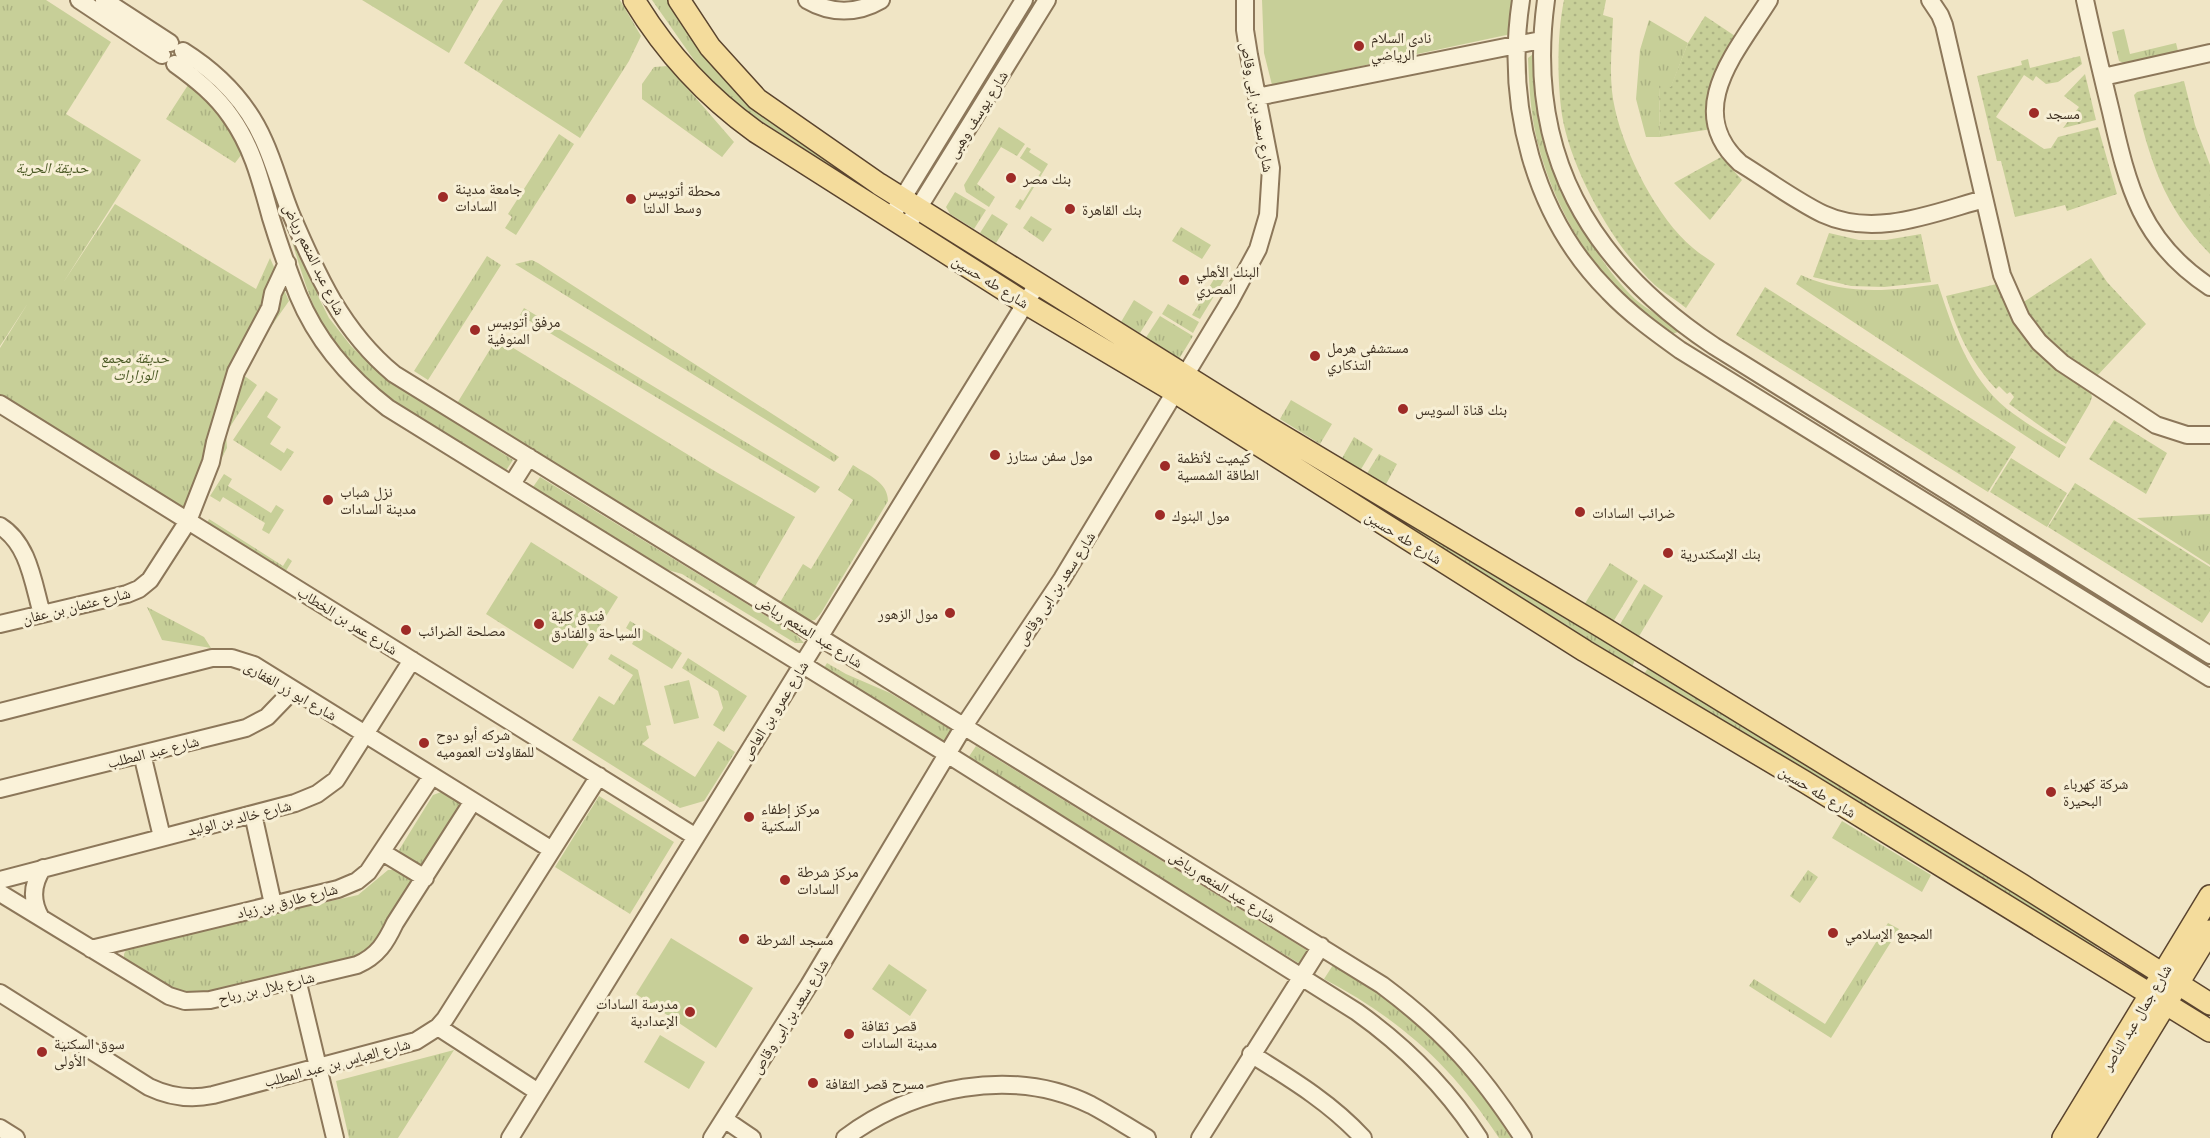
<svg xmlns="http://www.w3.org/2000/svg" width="2210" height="1138" font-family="'Noto Serif','Noto Naskh Arabic',serif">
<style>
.grass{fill:url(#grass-dots)}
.park{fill:url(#park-tufts)}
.pitch{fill:#c7cf98}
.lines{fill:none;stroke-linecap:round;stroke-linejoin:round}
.minor-casing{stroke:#8c775a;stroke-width:20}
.major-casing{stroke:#5a442e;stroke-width:24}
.minor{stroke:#faf2d9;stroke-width:16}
.major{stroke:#f4dc9c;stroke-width:21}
.poi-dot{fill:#9e2b27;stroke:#f7efd5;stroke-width:2}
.labels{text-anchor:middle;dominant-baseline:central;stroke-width:6;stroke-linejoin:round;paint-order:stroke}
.poi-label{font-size:15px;fill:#3c2e1f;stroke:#f7efd5;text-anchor:start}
.street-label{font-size:15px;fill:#3c2e1f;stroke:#f7efd5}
.park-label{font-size:15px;font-style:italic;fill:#4a5924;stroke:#f7efd5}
</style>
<defs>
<pattern id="grass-dots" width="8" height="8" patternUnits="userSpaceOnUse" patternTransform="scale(1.5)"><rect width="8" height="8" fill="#c7cf98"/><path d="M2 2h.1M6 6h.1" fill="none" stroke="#acb283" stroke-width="1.8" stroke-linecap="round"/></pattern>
<pattern id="park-tufts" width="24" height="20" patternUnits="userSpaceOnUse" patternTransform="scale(1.5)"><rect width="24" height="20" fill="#c7cf98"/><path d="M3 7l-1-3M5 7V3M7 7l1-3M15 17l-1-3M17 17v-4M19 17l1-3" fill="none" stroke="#acb283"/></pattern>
</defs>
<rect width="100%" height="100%" fill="#f0e5c5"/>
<!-- grass -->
<path class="grass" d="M1564,0H1606L1603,15L1613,18C1612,47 1608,80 1615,109C1625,154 1657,218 1693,248C1700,254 1708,259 1715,264L1686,308C1676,300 1666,294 1656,286C1614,248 1571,170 1562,115C1557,81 1557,33 1564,0Z
M1705,16L1741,40L1712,129L1660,137L1659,84L1671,86L1688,43Z
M2080,56L2082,64L2058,82L2046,84L2036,76L2033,81L2024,75L1996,117L2044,149L2051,148L2058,137L2098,127L2117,194L2067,211L2065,205L2015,217L2001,161H1997L1977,76L2022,65L2021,61L2028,59L2030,68Z
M2085,74L2096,120L2063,128L2079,107L2064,96Z
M2184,81L2195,125L2210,165V254C2162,205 2150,159 2134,95L2137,92Z
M1721,157L1742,180L1710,220L1674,183Z
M1829,233L1859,240H1886L1921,234L1931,282L1884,287L1851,286L1813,277Z
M2091,258L2107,282L2146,324L2095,378L2053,346L2022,303Z
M2001,283C2019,344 2040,357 2090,390L2092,397L2090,403L2066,444L2009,404L2014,397L2010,392L2007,394L1999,386L1996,389C1969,359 1958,334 1946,296Z
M1765,287L2016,447L1988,492L1736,335Z
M2114,420L2167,453L2146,494L2089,459Z
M2011,458L2067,493L2047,527L1990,492Z
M2075,483L2210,567V611L2202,623L2048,527Z"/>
<!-- park -->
<path class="park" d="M0,0H46L111,42L66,114L141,160L63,283L115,204L256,289L270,258L289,301L239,372L257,385L226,433L227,448L188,521L0,404V348L28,303L0,346Z
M362,0H479L449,53Z
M503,0H620L641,36L629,61L580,138L464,63Z
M652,0H669L682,22L746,104L883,199L741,108L701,70Z
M1649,20L1688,43L1671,87L1659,85L1660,137H1646L1636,99L1640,50Z
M2124,29L2130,54L2176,43L2178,51L2126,64L2119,61L2112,32Z
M1533,54L1537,55C1538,78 1537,102 1541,124C1552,178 1594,261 1635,299C1648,311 1667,318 1678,332L1672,334C1660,327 1648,321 1638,311C1586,265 1547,194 1534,126C1530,103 1529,81 1528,58Z
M668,66L734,142L722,157L642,99V84L654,67Z
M190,82L204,91L245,150L235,163L166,119Z
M999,127L1025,144L1017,156L1001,147L977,184L995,197L989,207L966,192L964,185Z
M559,134L574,144L516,235L505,228L512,217L508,214Z
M1027,147L1031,149L1029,152L1048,164L1020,210L1015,207L1020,199L1023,201L1041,172L1020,158Z
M955,192L986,210L974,229L950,214L946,207Z
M992,214L1008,224L996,243L980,233Z
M1031,216L1052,229L1043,242L1023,228Z
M1181,227L1211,245L1202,259L1172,241Z
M294,230L319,298L329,318L351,346L381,375L513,460L505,472C441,432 359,392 322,323C307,295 299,263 289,232Z
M487,256L501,265L428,380L414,371Z
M532,260L538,263L839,457L834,462L515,264Z
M1219,271L1227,275L1200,319L1192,315Z
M1801,275C1847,296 1890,291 1938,284C1953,329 1968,377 2007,409C2025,423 2046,435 2066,447L2059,458L1796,284Z
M1134,300L1153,312L1140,333L1121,322Z
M1168,304L1199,322L1193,333L1162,314Z
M524,308L820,487L815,493L520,315Z
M1160,316L1193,336L1179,359L1145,339Z
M497,338L718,473L795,517L754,588L456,405Z
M266,391L278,399L267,417L281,427L270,444L284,453L287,448L294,452L281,471L233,440Z
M1190,391L1635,660L1632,667L1186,397Z
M1291,400L1332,424L1320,444L1280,419Z
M1354,437L1373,449L1360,471L1341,460Z
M1379,454L1397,464L1385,486L1366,475Z
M853,465C868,475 888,482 888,501L821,613L815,620L807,621L779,604L803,564L811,569L853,500L838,490Z
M224,474L232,479L228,486L271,513L276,505L284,510L269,534L262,530L265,523L223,497L220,502L210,496Z
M540,477L796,634L804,643H795L682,574L668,570L533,487Z
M2210,514V565L2137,518Z
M209,519L283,566L288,558L292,561L284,574L206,525Z
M531,542L618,597L573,669L486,614Z
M1610,563L1638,581L1613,622L1584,605Z
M1644,584L1663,596L1638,638L1619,626Z
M147,607L204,637L211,648L162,640Z
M630,621L682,653L672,669L632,644L637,635L626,628Z
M611,654L638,670L651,725L646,726L649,738L642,744L695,777L718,741L735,752L704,801L680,808L572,740L599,696L614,705L633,675L608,659Z
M688,658L747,696L724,732L713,725L723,708L718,691L682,668Z
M827,663L846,674L890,693L955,732L947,745L824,668Z
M1648,668L2108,950L2081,942L1644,674Z
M689,680L699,718L674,724L664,686Z
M976,746L1308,951L1300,964L968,758Z
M441,792L459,803L461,813L426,869L402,859L399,850L433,795Z
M599,796L674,842L630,914L555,867Z
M1842,821L1931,875L1922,892L1832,838Z
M388,870H394L413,881L377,955L183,999L124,959V954L128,946L358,895Z
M1808,870L1818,877L1800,903L1790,896Z
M1888,923L1899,929L1831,1038L1749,986L1754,979L1825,1024Z
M889,964L927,990L910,1016L872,989Z
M1333,965C1357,981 1384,996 1407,1014C1449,1046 1483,1093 1511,1138H1499C1452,1066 1400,1019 1324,979Z
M454,1050L398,1138H349L336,1081Z"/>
<!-- pitch -->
<path class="pitch" d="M1262,0H1514L1511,34L1272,85L1264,53Z
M671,938L753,988L716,1048L636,994Z
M660,1035L705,1062L689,1089L644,1062Z"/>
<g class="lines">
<!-- minor casing -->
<g class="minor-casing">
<path id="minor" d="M79,0L162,55
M104,0L170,43
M807,0C831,14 857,14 881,0
M1521,0C1505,104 1533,216 1609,292C1630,314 1655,332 1680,350L2210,678
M1546,0C1525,153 1588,262 1714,346L2210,655
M1769,0C1738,50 1682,110 1740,163C1766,179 1796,201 1823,214C1875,238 1933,213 1984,199
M1930,0L1940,15L1944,25L2002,275L2021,318L2039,342L2062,363L2156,425L2187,435H2210
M2085,0C2093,37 2102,75 2111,112C2128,187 2141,242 2210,287
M183,51C218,73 247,102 264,141C275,165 281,190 291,214C317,275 342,331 394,374L1382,985C1445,1032 1481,1073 1523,1138
M175,64C196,79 216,95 231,117C253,148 261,182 271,218C279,244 288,270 298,295C317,341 349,378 388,408L947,754L1357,1012C1406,1047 1447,1088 1479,1138
M2103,77L2210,53
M1257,97L1541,40
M896,209L1024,0
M906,228L1047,0
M0,404L696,837
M512,484L529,457
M0,526C29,544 33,583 42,614
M0,624L127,594L139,589L150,580L188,521L211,462L215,442L236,372L270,308L273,293L287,263
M0,712L212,658H232L254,665L552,850
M142,754L162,837
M0,789L246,728L267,717L293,690
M253,814L273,904
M382,852L425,878
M0,880L295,803L317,794L336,780L412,660
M0,893L169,996L185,1001L210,1000L357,965C378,956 386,942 395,923L473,801
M41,918C31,901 32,884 43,868
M91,949L338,889L357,881L368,872L432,776
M297,979L335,1138
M0,993L149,1087C170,1097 190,1100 213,1095L416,1041L438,1027L445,1019L599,776
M438,1027L538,1092
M1251,1054C1291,1079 1331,1103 1363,1138
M724,1119L752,1138
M0,1128L16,1138
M510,1138L1038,283
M712,1138L809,985L964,726L1062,579L1230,301L1258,249L1268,215L1271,168L1249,55L1245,30V0
M845,1138C913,1087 1012,1066 1091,1105C1110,1115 1128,1127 1147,1138
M1200,1138L1321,946"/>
</g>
<!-- major casing -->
<g class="major-casing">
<path id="major" d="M634,0C666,53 706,96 756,132L1025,303L1175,392L1585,651L1805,782L2210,1031
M679,0L710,47L757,99L879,184L1256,420L1602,627L2022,885L2210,1004
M2063,1138L2210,896
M2084,1138L2210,931"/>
</g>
<!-- minor -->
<use href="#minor" class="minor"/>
<!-- major -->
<use href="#major" class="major"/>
</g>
<!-- markers -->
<g class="poi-dot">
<circle cx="1359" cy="46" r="6"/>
<circle cx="2034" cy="113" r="6"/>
<circle cx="1011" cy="178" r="6"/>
<circle cx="443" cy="197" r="6"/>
<circle cx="631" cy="199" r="6"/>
<circle cx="1070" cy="209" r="6"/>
<circle cx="1184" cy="280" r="6"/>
<circle cx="475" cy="330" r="6"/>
<circle cx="1315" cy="356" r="6"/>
<circle cx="1403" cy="409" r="6"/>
<circle cx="995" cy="455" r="6"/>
<circle cx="1165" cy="466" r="6"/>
<circle cx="328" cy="500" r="6"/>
<circle cx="1580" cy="512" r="6"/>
<circle cx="1160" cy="515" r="6"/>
<circle cx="1668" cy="553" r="6"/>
<circle cx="950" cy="613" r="6"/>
<circle cx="539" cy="624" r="6"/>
<circle cx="406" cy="630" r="6"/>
<circle cx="424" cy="743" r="6"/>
<circle cx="2051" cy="792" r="6"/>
<circle cx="749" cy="817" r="6"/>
<circle cx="785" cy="880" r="6"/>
<circle cx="1833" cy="933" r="6"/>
<circle cx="744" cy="939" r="6"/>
<circle cx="690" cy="1012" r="6"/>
<circle cx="849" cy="1034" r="6"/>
<circle cx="42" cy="1052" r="6"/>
<circle cx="813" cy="1083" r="6"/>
</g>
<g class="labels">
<!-- poi labels -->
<g class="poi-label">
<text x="1371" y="37">نادي السلام<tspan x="1371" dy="17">الرياضي</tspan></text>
<text x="2046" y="113">مسجد</text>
<text x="1023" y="178">بنك مصر</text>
<text x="455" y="188">جامعة مدينة<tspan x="455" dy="17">السادات</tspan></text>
<text x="643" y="190">محطة أتوبيس<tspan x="643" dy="17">وسط الدلتا</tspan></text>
<text x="1082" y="209">بنك القاهرة</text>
<text x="1196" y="271">البنك الأهلي<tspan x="1196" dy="17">المصري</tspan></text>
<text x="487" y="321">مرفق أتوبيس<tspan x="487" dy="17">المنوفية</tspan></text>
<text x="1327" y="347">مستشفى هرمل<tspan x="1327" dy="17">التذكاري</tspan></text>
<text x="1415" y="409">بنك قناة السويس</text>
<text x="1007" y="455">مول سفن ستارز</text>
<text x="1177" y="457">كيميت لأنظمة<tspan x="1177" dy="17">الطاقة الشمسية</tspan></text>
<text x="340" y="491">نزل شباب<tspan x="340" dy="17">مدينة السادات</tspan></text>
<text x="1592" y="512">ضرائب السادات</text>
<text x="1172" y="515">مول البنوك</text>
<text x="1680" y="553">بنك الإسكندرية</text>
<text x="938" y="613" text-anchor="end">مول الزهور</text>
<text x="551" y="615">فندق كلية<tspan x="551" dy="17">السياحة والفنادق</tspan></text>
<text x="418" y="630">مصلحة الضرائب</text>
<text x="436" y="734">شركه أبو دوح<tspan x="436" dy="17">للمقاولات العموميه</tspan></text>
<text x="2063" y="783">شركة كهرباء<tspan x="2063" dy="17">البحيرة</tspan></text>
<text x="761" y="808">مركز إطفاء<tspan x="761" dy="17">السكنية</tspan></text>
<text x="797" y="871">مركز شرطة<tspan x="797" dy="17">السادات</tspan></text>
<text x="1845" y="933">المجمع الإسلامي</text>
<text x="756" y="939">مسجد الشرطة</text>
<text x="678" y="1003" text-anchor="end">مدرسة السادات<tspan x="678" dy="17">الإعدادية</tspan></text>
<text x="861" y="1025">قصر ثقافة<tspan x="861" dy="17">مدينة السادات</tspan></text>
<text x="54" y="1043">سوق السكنية<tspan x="54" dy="17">الأولى</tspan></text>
<text x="825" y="1083">مسرح قصر الثقافة</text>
</g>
<!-- street labels -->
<g class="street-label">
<text transform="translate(1258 107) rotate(80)">شارع سعد بن ابى وقاص</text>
<text transform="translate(977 114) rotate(-58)">شارع يوسف وهبى</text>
<text transform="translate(315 259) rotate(64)">شارع عبد المنعم رياض</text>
<text transform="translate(991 281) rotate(32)">شارع طه حسين</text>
<text transform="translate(1404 537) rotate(32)">شارع طه حسين</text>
<text transform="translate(1055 588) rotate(-57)">شارع سعد بن ابى وقاص</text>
<text transform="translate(76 605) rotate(-14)">شارع عثمان بن عفان</text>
<text transform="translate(348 620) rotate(32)">شارع عمر بن الخطاب</text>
<text transform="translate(810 631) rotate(32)">شارع عبد المنعم رياض</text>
<text transform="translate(291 690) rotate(30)">شارع ابو زر الغفارى</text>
<text transform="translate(774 710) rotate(-58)">شارع عمرو بن العاص</text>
<text transform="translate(153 751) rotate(-14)">شارع عبد المطلب</text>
<text transform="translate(1818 791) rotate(31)">شارع طه حسين</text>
<text transform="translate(239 817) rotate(-14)">شارع خالد بن الوليد</text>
<text transform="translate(1223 886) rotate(32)">شارع عبد المنعم رياض</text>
<text transform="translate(287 900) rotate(-14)">شارع طارق بن زياد</text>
<text transform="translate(266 987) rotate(-13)">شارع بلال بن رباح</text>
<text transform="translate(789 1016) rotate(-58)">شارع سعد بن ابى وقاص</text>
<text transform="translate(2136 1017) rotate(-59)">شارع جمال عبد الناصر</text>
<text transform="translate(337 1062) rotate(-15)">شارع العباس بن عبد المطلب</text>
</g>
<!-- park labels -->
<g class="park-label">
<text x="52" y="167">حديقة الحرية</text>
<text x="135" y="357">حديقة مجمع<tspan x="135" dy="17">الوزارات</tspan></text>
</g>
</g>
</svg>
